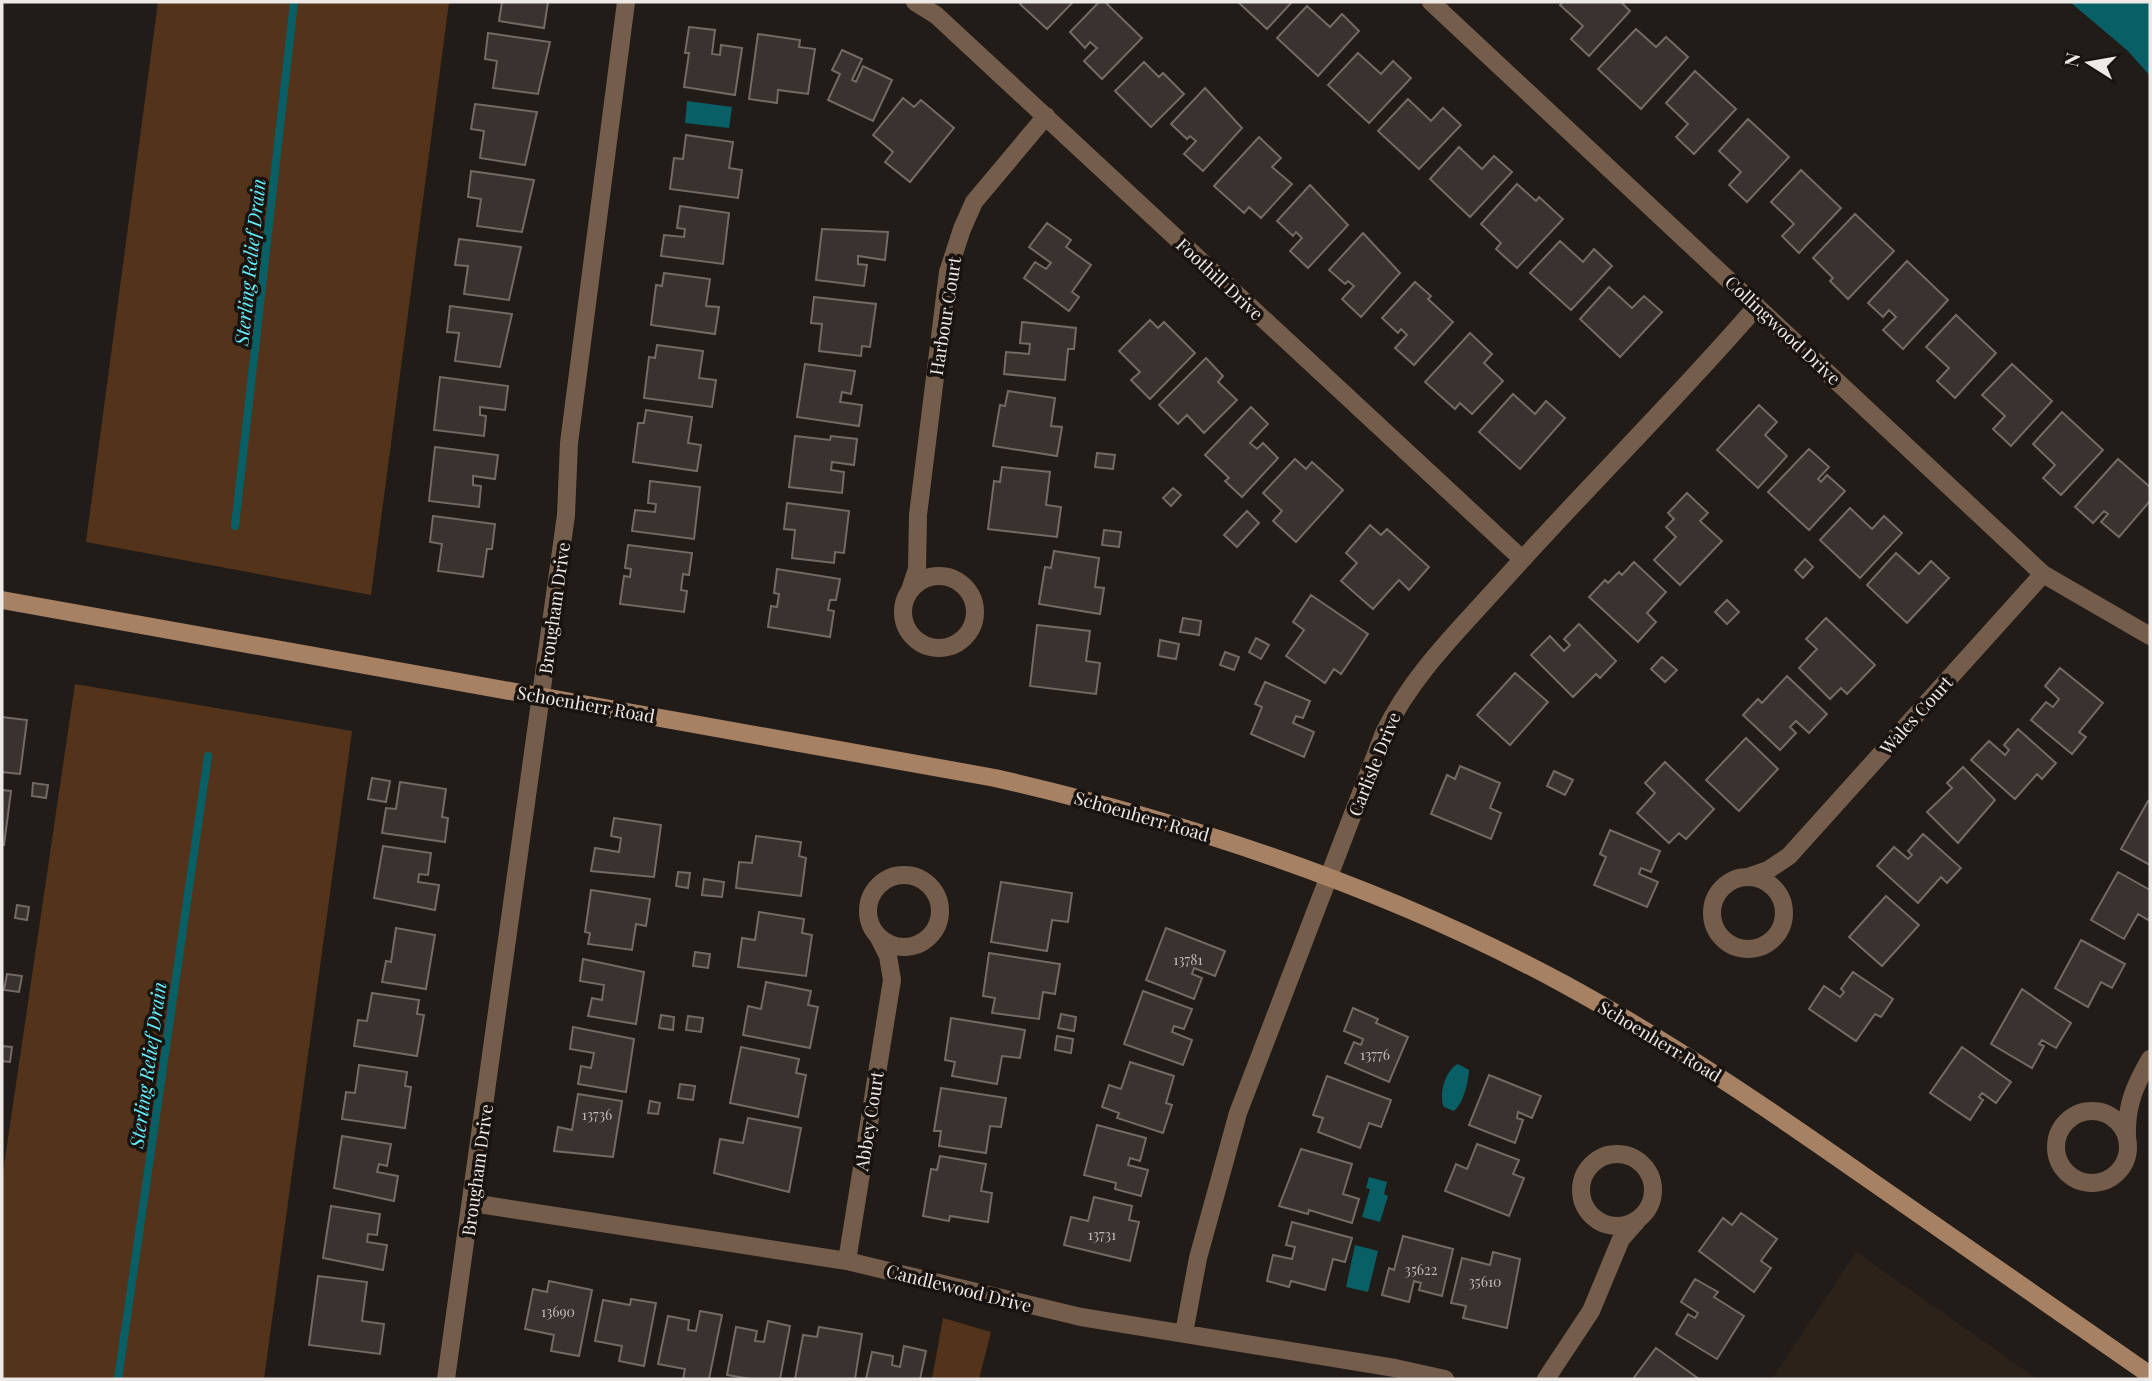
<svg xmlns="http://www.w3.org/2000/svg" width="2152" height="1381" font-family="'Playfair Display',serif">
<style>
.built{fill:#2d221a}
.green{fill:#53341a}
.water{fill:#085f66}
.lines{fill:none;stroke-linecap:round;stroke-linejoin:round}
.stream{stroke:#085f66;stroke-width:8}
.building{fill:#39322e;stroke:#716a65;stroke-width:2}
.minor{stroke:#755d4b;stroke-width:18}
.secondary{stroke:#a78164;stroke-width:18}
.labels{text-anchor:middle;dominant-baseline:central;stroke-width:7;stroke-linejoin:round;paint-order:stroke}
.number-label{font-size:14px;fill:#c0bbb8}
.street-label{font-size:18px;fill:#ede9e6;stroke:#19130f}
.water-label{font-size:19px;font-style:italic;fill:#62effd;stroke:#19130f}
</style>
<rect width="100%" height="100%" fill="#221c18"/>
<!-- built -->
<path class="built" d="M1856,1252L1989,1345L2037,1379H1772Z"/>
<!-- green -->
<path class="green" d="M158,2H449L371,595L86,542Z
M75,684L352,731L264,1379H2V1179Z
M943,1318L991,1332L979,1379H932Z"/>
<!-- water -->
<path class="water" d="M2070,2H2150V76L2128,51Z
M687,101L732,107L729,128L685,123Z
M1458,1064L1469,1070C1468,1083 1464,1102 1454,1111L1444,1107C1438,1095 1446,1069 1458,1064Z
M1369,1177L1387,1182L1384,1194L1388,1196L1380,1222L1362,1217L1370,1189L1366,1188Z
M1355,1245L1378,1251L1368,1292L1346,1287Z"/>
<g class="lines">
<!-- stream -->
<path class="stream" d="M235,526L294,2
M118,1379L208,756"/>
</g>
<!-- building -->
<path class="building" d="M502,2H548L544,28L499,21Z
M1022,2H1073L1047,29L1020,4Z
M1099,2H1105L1142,38L1102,79L1084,61L1097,48L1090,42L1085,48L1070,32Z
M1238,2H1292L1267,29Z
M1563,2H1621L1630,11L1589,56L1571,39L1583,26L1560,5Z
M1307,6L1330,27L1342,14L1359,31L1318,76L1277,38Z
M689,27L715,30L712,54L720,55L721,45L742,48L735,95L684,87L689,53H685Z
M1636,29L1656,47L1666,37L1688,57L1641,109L1598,69Z
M488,33L550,42L538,94L493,88L497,61L485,59Z
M758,34L800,40L799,47L815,49L808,94L778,90L777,103L749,99Z
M842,50L862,59L852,80L856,82L863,66L892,80L873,121L828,100L840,74L832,70Z
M1358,53L1381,74L1393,61L1411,78L1369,123L1328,85Z
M1144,62L1159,77L1163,73L1184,94L1151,127L1115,91Z
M1695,71L1736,109L1694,154L1676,137L1688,124L1666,103Z
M1205,88L1242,128L1203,171L1184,154L1196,141L1190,136L1187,139L1171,124Z
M903,98L914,107L921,100L954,128L910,182L885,162L893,152L873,135Z
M1408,99L1431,121L1443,108L1461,125L1419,169L1378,131Z
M475,104L537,112L525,165L480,158L484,131L471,129Z
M1748,119L1789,157L1747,202L1729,185L1741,172L1719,151Z
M686,135L733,142L729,168L742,170L738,198L670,189L674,158L683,159Z
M1259,137L1281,158L1272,167L1292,184L1261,218L1249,207L1244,213L1214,186Z
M1459,147L1482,169L1494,156L1512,172L1470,217L1430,179Z
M1801,170L1841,208L1799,253L1782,236L1794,224L1771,202Z
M471,171L534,180L522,232L477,226L481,199L468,197Z
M1517,184L1536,201L1539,197L1563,219L1517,268L1496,249L1501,243L1481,224Z
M1310,185L1348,225L1308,268L1290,251L1302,238L1296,232L1293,236L1277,221Z
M680,206L729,213L723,264L661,256L664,235L684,237L685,229L677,228Z
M1855,214L1894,251L1848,299L1830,281L1833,278L1813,258Z
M1047,223L1071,240L1066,247L1091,265L1072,292L1079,297L1069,311L1024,278L1035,262L1046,269L1051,263L1029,247Z
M822,229L888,232L885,260L858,256V264L867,265L864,286L816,280Z
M1363,233L1400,273L1361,317L1342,299L1354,286L1348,281L1345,284L1329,270Z
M459,239L521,247L509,300L464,294L468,266L455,265Z
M1560,241L1583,262L1594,249L1612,266L1571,310L1530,273Z
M1907,261L1948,300L1903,349L1883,330L1896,317L1889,310L1883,317L1868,303Z
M664,273L710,279L706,306L719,307L715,334L651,325L656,285L662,286Z
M1415,282L1431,296L1428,299L1453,322L1414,365L1395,348L1407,335L1401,329L1398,333L1382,318Z
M1609,287L1632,308L1644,296L1662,312L1620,357L1580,319Z
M814,297L876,304L870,347L862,346L861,356L819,351L822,324L811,323Z
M450,306L512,314L500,367L455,361L459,333L447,332Z
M1956,315L1996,353L1955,398L1937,381L1949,368L1926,347Z
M1150,320L1158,328L1164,322L1195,353L1150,399L1131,380L1140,372L1119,351Z
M1022,322L1076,328L1074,349H1068L1065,380L1004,374L1006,352L1029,354L1030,344L1020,343Z
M1470,333L1492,354L1484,363L1503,381L1472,414L1460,403L1455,409L1425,382Z
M657,345L703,351L699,378L716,380L712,407L644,398L649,357L655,358Z
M1206,358L1223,376L1218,382L1237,400L1204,433L1187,415L1178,424L1159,405Z
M805,364L855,371L851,394L842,392L840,402L862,405L859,426L797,417Z
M2012,364L2052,401L2011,446L1993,429L2005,416L1982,395Z
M440,377L508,386L505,410L480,407V415L486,416L484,436L434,430Z
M1008,391L1055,398L1051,426L1062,427L1057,456L993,446L1000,405L1005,406Z
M1513,394L1535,414L1546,401L1565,418L1520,469L1479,432Z
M1759,405L1777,422L1765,435L1787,456L1758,488L1717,450Z
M1251,407L1268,424L1250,443L1257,449L1263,443L1278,458L1242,497L1225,481L1229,478L1205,455Z
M646,410L692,417L688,443L701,445L697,471L633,462L638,423H644Z
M2062,412L2103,450L2061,495L2043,478L2055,465L2033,444Z
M795,436L830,440L831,436L857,439L854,465L832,462L831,470L844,472L842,493L789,487Z
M435,447L498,455L495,479L473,476V485L481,486L479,507L429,501Z
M1809,449L1829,467L1818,479L1821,482L1827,475L1845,491L1809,530L1768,492Z
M1097,453L1115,455L1113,469L1095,467Z
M1295,459L1306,469L1312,462L1343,490L1296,542L1273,521L1282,511L1263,493Z
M2118,459L2150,487V501L2119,537L2101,522L2108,514L2104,511L2093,523L2075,507Z
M1002,467L1050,472L1046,505L1061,507L1057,537L988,529L994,481L1000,482Z
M650,481L700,487L694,539L632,531L635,510L655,512L656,504L648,503Z
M1173,488L1181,495L1171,506L1163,498Z
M1687,493L1708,513L1700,521L1722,541L1680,585L1654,560L1676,537L1666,527L1674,519L1668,513Z
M787,503L849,511L844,553L835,552L834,563L792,558L795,530L784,529Z
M1850,508L1872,529L1884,516L1902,533L1860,578L1820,540Z
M1247,511L1259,523L1237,547L1224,535Z
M433,516L495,524L492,549H487L483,577L438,571L442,544L430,542Z
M1370,525L1381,535L1387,529L1429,567L1409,590L1399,580L1373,609L1341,581L1357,563L1346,553Z
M1104,530L1121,532L1119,547L1102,545Z
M628,545L692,553L689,575L683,574L681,590L687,591L684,612L620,604L624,576L630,577L631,569L625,568Z
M1054,551L1099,558L1095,587L1104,588L1100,614L1039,604L1045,567L1051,568Z
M1896,553L1919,574L1931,561L1949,578L1907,623L1867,585Z
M1805,559L1813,567L1803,578L1795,570Z
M1634,562L1666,592L1647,613L1656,622L1638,642L1589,597L1605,580L1608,583L1619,572L1622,575Z
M777,569L840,579L836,600H830L828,610L834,611L830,637L768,627L771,606L777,607L779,594L774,593Z
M1311,595L1368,634L1341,674L1334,669L1325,683L1286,656L1304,630L1293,622Z
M1727,600L1739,612L1727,624L1715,612Z
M1183,618L1201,621L1199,635L1180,632Z
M1826,618L1875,665L1847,694L1841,688L1830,699L1799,668L1817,649L1806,639Z
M1579,624L1616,661L1600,678L1596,674L1573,697L1531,655L1550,636L1564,651L1570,645L1564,639Z
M1037,625L1090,631L1086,661L1100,663L1096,694L1030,686Z
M1256,638L1269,645L1261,659L1249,652Z
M1160,640L1179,644L1176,659L1158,656Z
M1225,652L1239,657L1234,670L1220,665Z
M1662,657L1677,670L1665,682L1651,669Z
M2060,668L2103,703L2079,732L2086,737L2072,754L2031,720L2046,702L2053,707L2059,699L2045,686Z
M1515,673L1548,702L1510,745L1477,715Z
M1787,676L1827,714L1809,733L1796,721L1790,727L1796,733L1780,750L1743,715L1758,699L1762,703Z
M1265,682L1310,701L1303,718L1296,716L1293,723L1314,732L1304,757L1251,734L1262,707L1255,704Z
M2,717L27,720L20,774L2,772Z
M2018,729L2056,763L2042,779L2037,774L2015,799L1971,760L1989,741L2005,755L2009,750L2004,745Z
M1746,738L1778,769L1739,811L1706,780Z
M1665,762L1714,809L1686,839L1679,833L1669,843L1637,813L1655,793L1645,783Z
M1460,766L1500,783L1490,808L1501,813L1491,839L1431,814L1447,775L1455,779Z
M1963,767L1995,800L1958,843L1927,812L1952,788L1947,783Z
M1554,771L1573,780L1565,795L1547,786Z
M372,778L390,781L386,802L368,799Z
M400,782L446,789L442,817L448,818L445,842L382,833L386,808L396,809Z
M33,783L48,785L46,798L32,796Z
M2,790L11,791L4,845H2Z
M2148,801L2150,802V865L2121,849Z
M614,818L661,825L654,877L591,871L595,848L619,852L621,838L611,836Z
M1610,830L1660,851L1651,872L1641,868L1639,874L1658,882L1647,907L1594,885L1606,857L1600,854Z
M1923,834L1961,868L1947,883L1941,877L1918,903L1877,866L1894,847L1908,859L1912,855L1908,851Z
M756,836L801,842L799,856L806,858L801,896L736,888L739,862L752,863Z
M383,846L431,853L428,875L419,874L418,882L439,885L435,910L374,898Z
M678,872L690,873L688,888L676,886Z
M2118,872L2150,890V917L2148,920L2138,914L2124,939L2091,920Z
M704,879L724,882L722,897L702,895Z
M1001,882L1072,893L1068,922L1052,920L1047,951L991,942Z
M591,890L650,899L646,926L636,924L632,950L588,944L590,933L585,932Z
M1886,896L1919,925L1882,966L1849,937Z
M17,905L29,907L27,920L15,918Z
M759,912L804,919L802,933L812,935L806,976L738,967L742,938L755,940Z
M396,928L435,935L426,989L382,982L386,961L391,962Z
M1166,928L1225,951L1215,976L1194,968L1192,974L1202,978L1194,999L1146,980Z
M2081,940L2125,964L2112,988L2101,982L2088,1007L2055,988Z
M695,952L710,954L708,968L693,966Z
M989,953L1060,964L1055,994L1043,992L1039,1019L992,1013L995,998L983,996Z
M583,959L644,972L636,1024L588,1016L592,998L602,1000L604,985L580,981Z
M1853,972L1893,999L1881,1017L1875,1014L1856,1041L1809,1009L1824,986L1840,997L1844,992L1841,989Z
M7,974L22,976L19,992L4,990Z
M766,982L811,991L808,1005L818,1007L810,1048L743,1035L748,1006L761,1009Z
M2022,989L2071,1023L2056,1048L2042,1040L2039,1044L2044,1046L2032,1068L1991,1044Z
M1143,991L1192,1009L1184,1029L1174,1026L1172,1032L1192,1040L1183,1065L1124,1044Z
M372,993L419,1000L417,1014L424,1015L417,1056L354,1046L358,1020L367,1021Z
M1353,1008L1378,1019L1376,1023L1408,1037L1389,1082L1345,1063L1354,1042L1361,1045L1363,1039L1344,1031Z
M1061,1014L1076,1017L1074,1031L1058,1028Z
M661,1015L674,1017L673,1030L659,1028Z
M688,1016L703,1018L701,1032L686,1030Z
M951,1018L1025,1030L1020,1058L1002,1056L997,1084L952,1076L955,1062L945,1060Z
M573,1027L634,1039L626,1092L578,1084L581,1066L591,1068L594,1053L570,1049Z
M1057,1036L1073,1039L1071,1053L1055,1050Z
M2,1046L12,1047L10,1062L2,1061Z
M741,1047L799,1059L796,1073L806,1075L798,1117L730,1103Z
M1962,1047L2011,1082L1996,1103L1982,1093L1979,1097L1983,1100L1970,1120L1930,1093Z
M1130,1062L1174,1076L1166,1103L1172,1105L1163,1133L1117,1118L1119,1113L1102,1107L1109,1085L1121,1089Z
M359,1065L407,1072L405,1086L411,1087L405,1128L342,1119L346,1092L355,1093Z
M1489,1075L1541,1096L1532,1118L1518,1112L1517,1118L1523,1120L1515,1143L1469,1125Z
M1327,1076L1391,1100L1381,1127L1369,1123L1360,1148L1318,1132L1323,1118L1313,1115Z
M680,1084L695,1086L693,1100L678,1098Z
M941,1088L1006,1098L1001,1127L990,1126L986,1153L939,1146L941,1131H934Z
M578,1094L622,1101L613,1157L554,1151L558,1127L572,1130Z
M650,1101L660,1103L658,1114L648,1113Z
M748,1118L801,1128L789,1192L714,1173L720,1139L743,1143Z
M1097,1125L1146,1138L1140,1161L1130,1158L1128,1165L1148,1170L1141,1196L1115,1189L1116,1183L1084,1175Z
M342,1136L391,1144L387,1166L379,1164L377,1172L398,1176L394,1201L334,1188Z
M1477,1144L1519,1160L1513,1174L1524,1178L1509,1216L1445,1191L1456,1164L1467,1169Z
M1301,1149L1352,1164L1343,1194L1359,1199L1352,1223L1309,1210L1308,1214L1279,1206Z
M940,1156L986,1164L981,1191L992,1193L988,1222L950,1216L949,1221L923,1216L931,1169L937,1170Z
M1094,1197L1132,1206L1129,1220L1139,1222L1130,1261L1064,1245L1071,1217L1088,1221Z
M331,1206L380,1214L377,1235L368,1234L367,1242L387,1245L383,1270L323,1258Z
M1741,1213L1777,1239L1761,1261L1771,1268L1754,1292L1699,1251L1723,1218L1732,1225Z
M1292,1222L1352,1238L1345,1262L1333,1259L1325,1290L1291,1281L1289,1287L1267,1281L1273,1255L1292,1259L1295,1247L1286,1245Z
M1403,1236L1453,1249L1442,1296L1419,1290L1421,1283L1414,1281L1409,1302L1382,1295L1389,1268L1394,1270Z
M1493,1252L1520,1259L1507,1328L1463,1318L1466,1306L1451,1303L1462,1258L1490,1265Z
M318,1276L367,1282L362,1321L384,1324L380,1354L309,1345Z
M1695,1279L1718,1292L1714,1297L1744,1316L1717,1359L1676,1334L1688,1314L1695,1318L1698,1313L1681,1302Z
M549,1281L592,1290L579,1356L551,1351L554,1335L525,1329L533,1289L547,1292Z
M631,1299L656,1303L644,1366L619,1361L622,1346L595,1341L603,1300L630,1305Z
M700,1311L722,1315L709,1379H683L685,1369L658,1364L668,1316L689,1320L688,1330L696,1331Z
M768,1321L790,1326L780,1379H751L727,1375L736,1327L757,1331L755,1341L764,1342Z
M819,1327L862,1334L855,1379H795L803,1335L817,1337Z
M904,1346L926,1351L920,1379H866L872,1352L893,1356L892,1365L900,1367Z
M1656,1348L1699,1379H1633Z"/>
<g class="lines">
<!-- minor -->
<path class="minor" d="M915,2L936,15L1522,559
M1431,2L2043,574L2150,636
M903 612a36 36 0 1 1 72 0a36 36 0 1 1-72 0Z
M910,590L917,569L918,515L948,272L962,229L974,202L1046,116
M868 911a36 36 0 1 1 72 0a36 36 0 1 1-72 0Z
M1712 913a36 36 0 1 1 72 0a36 36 0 1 1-72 0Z
M1748,877L1768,870L1789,856L2043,574
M2056 1147a36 36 0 1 1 72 0a36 36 0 1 1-72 0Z
M2127,1136C2126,1105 2135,1085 2150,1059
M1581 1190a36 36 0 1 1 72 0a36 36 0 1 1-72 0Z
M472,1203L847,1261L1081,1317L1395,1368L1445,1379
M847,1261L892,980L888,956L878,936
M1184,1333L1198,1258L1238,1113L1384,733C1412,675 1458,631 1501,583C1585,489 1675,401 1757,306
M446,1379L566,515L569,443L626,2
M1546,1379L1591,1311L1621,1239L1637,1221"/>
<!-- secondary -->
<path class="secondary" d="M2,600L995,778C1192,823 1385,887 1564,984C1672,1043 1773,1112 1874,1183C1966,1247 2058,1311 2150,1375"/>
</g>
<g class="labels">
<!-- number labels -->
<g class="number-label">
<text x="1188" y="959">13781</text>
<text x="1375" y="1054">13776</text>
<text x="597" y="1114">13736</text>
<text x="1102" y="1234">13731</text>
<text x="1421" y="1269">35622</text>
<text x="1485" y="1281">35610</text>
<text x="558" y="1311">13690</text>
</g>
<!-- street labels -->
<g class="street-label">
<text transform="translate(1220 279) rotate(43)">Foothill Drive</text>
<text transform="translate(945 316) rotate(-81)">Harbour Court</text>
<text transform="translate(1783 330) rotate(43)">Collingwood Drive</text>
<text transform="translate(554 608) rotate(-82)">Brougham Drive</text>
<text transform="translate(586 704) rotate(10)">Schoenherr Road</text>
<text transform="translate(1916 715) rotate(-48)">Wales Court</text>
<text transform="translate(1374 764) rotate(-68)">Carlisle Drive</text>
<text transform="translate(1142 816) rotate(16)">Schoenherr Road</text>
<text transform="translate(1660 1041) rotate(31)">Schoenherr Road</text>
<text transform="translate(869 1121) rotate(-81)">Abbey Court</text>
<text transform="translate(477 1170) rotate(-82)">Brougham Drive</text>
<text transform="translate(959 1288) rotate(14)">Candlewood Drive</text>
</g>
<!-- water labels -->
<g class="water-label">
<text transform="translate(249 262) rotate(-84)">Sterling Relief Drain</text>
<text transform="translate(147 1065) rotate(-82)">Sterling Relief Drain</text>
</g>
</g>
<!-- border -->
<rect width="2152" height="1381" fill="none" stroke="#ede9e6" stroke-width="7"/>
<!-- north arrow -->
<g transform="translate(2089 63) rotate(281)" stroke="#19130f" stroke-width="5" paint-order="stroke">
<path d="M0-5L12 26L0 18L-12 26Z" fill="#ede9e6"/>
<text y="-10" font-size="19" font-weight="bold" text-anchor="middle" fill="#ede9e6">N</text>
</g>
</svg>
